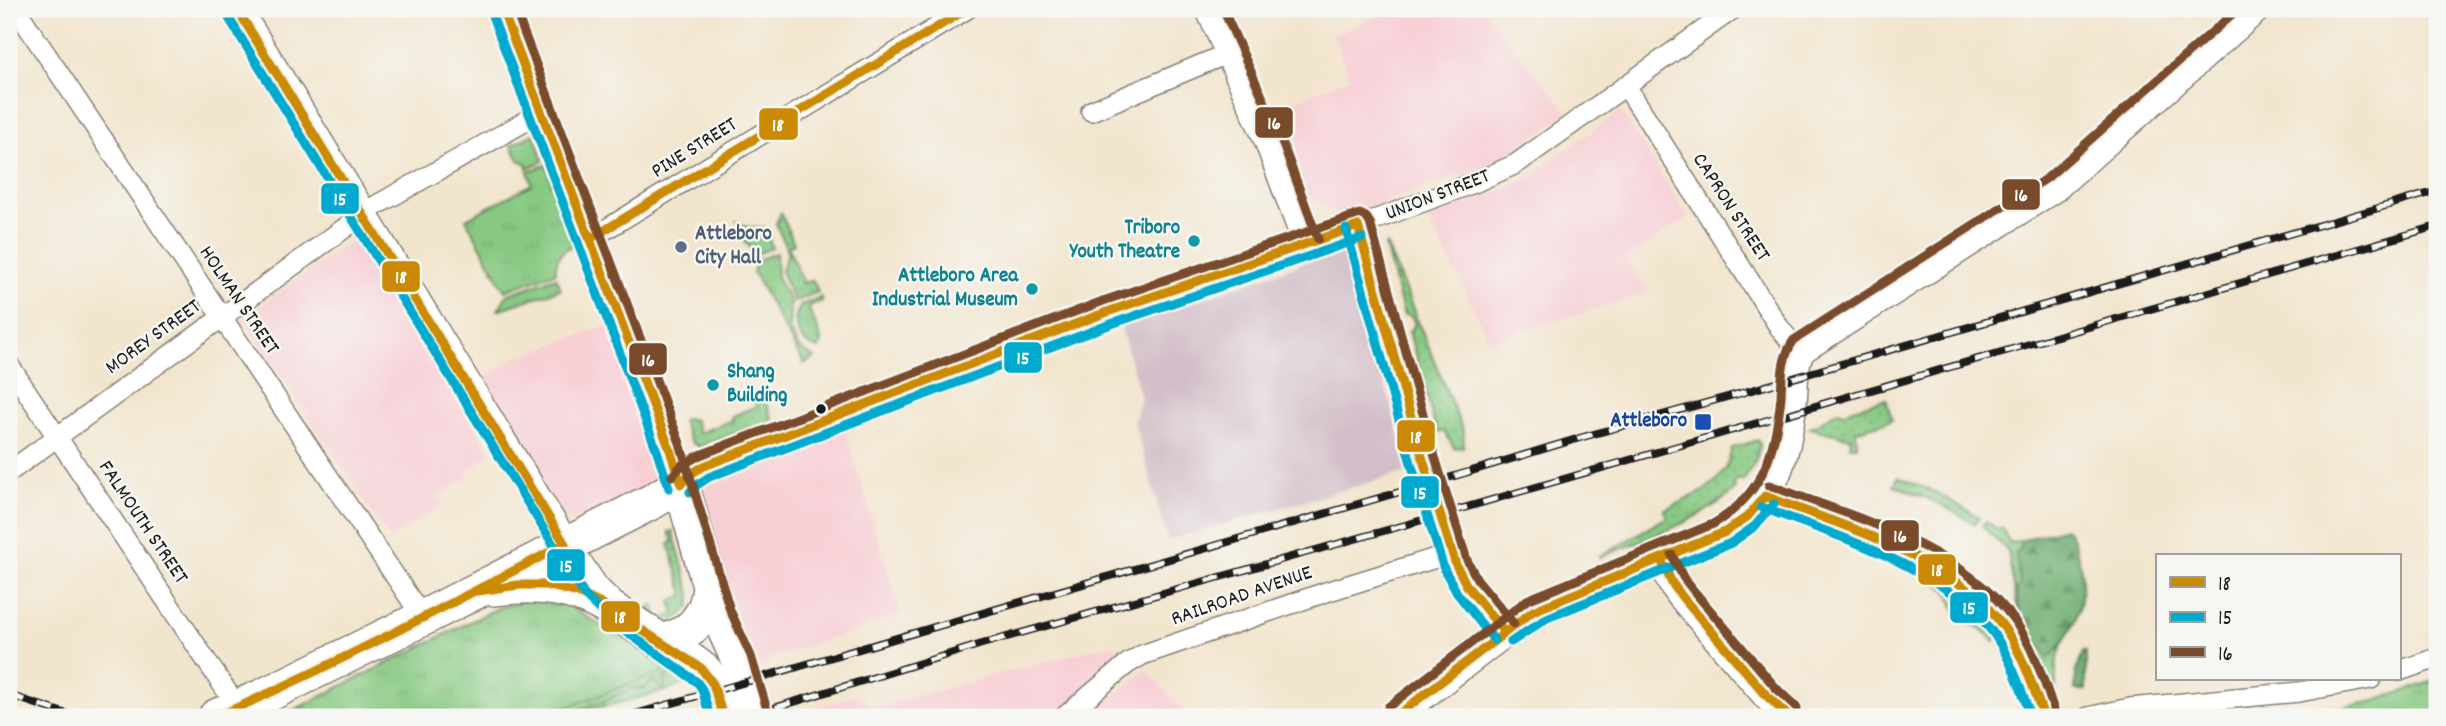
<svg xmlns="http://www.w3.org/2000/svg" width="2446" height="726" font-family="Dekko,sans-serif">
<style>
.built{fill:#f7cfd5}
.industrial{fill:#d2bdc8}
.grass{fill:url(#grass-tufts);stroke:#52724f;stroke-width:2}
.forest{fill:url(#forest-firs);stroke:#446446;stroke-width:2}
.garden{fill:url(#garden-dots);stroke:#52724f;stroke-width:2}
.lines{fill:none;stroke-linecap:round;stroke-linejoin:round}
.street-casing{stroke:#878075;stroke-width:22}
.secondary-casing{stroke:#878075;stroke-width:31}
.highway-casing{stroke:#878075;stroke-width:38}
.street{stroke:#fff;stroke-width:19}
.secondary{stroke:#fff;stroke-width:28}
.highway{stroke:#fff;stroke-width:35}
.rail-casing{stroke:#1c1c1c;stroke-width:8}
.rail{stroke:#f6f6f2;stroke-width:5;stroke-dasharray:16;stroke-linecap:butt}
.bus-1-casing{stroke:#f6f6f2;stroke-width:14}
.bus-2-casing{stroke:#f6f6f2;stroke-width:14}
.bus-3-casing{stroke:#f6f6f2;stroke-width:14}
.bus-1{stroke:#cb8a06;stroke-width:9}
.bus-2{stroke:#00a9ce;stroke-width:9}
.bus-3{stroke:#7a4b2a;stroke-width:9}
.culture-dot{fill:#0f9aa8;stroke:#f6f6f2;stroke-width:2.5}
.service-dot{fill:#5c6f8a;stroke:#f6f6f2;stroke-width:2.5}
.bus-dot{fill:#1c1c1c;stroke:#f6f6f2;stroke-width:2.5}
.transit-dot{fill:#1a4fb4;stroke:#f6f6f2;stroke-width:2.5}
.labels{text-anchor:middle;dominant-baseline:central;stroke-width:5;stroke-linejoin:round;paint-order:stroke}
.street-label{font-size:21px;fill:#1c1c1c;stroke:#f6f6f2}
.culture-label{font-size:21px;font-weight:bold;fill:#0d838f;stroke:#f6f6f2;text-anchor:end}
.service-label{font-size:21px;font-weight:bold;fill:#4e5e75;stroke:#f6f6f2;text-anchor:start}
.transit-label{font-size:21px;font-weight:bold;fill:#164399;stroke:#f6f6f2;text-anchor:end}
.line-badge{stroke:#f6f6f2;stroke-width:2.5}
.badge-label{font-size:19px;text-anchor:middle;font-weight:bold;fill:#fff}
</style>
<defs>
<pattern id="grass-tufts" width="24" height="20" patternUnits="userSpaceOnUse" patternTransform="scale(1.75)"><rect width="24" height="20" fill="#87c982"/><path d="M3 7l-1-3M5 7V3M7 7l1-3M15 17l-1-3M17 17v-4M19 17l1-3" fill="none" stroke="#74ac70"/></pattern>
<pattern id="forest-firs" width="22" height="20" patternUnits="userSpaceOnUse" patternTransform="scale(1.75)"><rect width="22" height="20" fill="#6dad70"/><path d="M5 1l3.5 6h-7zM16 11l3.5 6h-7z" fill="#598c5b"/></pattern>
<pattern id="garden-dots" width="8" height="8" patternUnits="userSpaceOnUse" patternTransform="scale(1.75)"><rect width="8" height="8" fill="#87c982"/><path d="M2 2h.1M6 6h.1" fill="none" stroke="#74ac70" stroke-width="1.8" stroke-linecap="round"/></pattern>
</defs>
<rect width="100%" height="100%" fill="#f6f6f2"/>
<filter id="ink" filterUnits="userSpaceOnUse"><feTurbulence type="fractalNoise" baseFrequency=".0143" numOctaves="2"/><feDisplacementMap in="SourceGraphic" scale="14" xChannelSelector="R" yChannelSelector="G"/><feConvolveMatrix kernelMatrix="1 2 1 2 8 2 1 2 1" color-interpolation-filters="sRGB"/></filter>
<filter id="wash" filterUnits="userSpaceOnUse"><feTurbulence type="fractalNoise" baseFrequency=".00686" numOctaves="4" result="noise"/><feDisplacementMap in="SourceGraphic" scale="28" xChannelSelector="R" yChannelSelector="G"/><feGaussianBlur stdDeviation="1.57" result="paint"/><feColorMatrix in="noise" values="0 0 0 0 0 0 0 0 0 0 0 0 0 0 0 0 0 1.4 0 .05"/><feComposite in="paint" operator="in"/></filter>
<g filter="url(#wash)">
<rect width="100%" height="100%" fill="#f2e5ce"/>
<!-- built -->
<path class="built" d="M1391,9H1483L1568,113L1522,146L1483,167L1344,216L1300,195L1266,111L1350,78L1333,35Z
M1621,111L1688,218L1626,258L1648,293L1490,341L1428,219L1520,183Z
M358,237L491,454L467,470L469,476L439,497L443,504L390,539L243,319L270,298Z
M615,322L667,471L660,480L573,520L568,519L563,516L478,382L516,358Z
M844,426L901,615L771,658L766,665L747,670L698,489L706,481L708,472Z
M1112,644L1125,657L1055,717H786L859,695L872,708Z
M1147,669L1188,717H1089L1118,692Z"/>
<!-- industrial -->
<path class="industrial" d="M1338,251L1347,257L1355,281L1410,471L1168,540L1134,422L1141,398L1121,327Z"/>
<!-- grass -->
<path class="grass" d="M534,134L543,161L527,168L526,163L519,160L511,145Z
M546,165L574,245C561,250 555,258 556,272L505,291L466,219L532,184L528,171Z
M737,222L746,227L765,228L772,248L756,254L745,242Z
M776,253L777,277L790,302L789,329L799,348L815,358L804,364L753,272L757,260Z
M556,277L561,289L498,310L507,295Z
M821,297L822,301L811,305L809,309C813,322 825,336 819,349C799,344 789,323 801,305Z
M533,598L568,605L646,654L686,683L665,691L563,717H280L498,608Z
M2437,680V717H2164L2269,708L2279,714L2328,710L2375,701Z"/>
<!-- forest -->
<path class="forest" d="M2065,528C2072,533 2074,543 2077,552C2089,593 2079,629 2048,659C2042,645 2033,636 2025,624C2018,615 2018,600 2016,589L2019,586L2016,552L2021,549L2019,541Z
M2086,651V690H2075L2076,671L2083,652Z"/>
<!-- garden -->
<path class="garden" d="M781,213L794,244L788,247L803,283L813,280L818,292L794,302L781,271L788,253L776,223Z
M1386,244L1464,433L1463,447L1454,448L1444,431L1437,433L1409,331L1414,326C1415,319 1411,314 1404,315L1385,246Z
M763,396L773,420L698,447L690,441L682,420L688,418L690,420L694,419L699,433L733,420L732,416L757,406L755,399Z
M1886,399L1892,420L1856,431L1857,446H1850L1851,438L1810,428L1838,411L1844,413L1850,409Z
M1758,440L1760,445L1756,460L1744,480H1736L1734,484L1736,489C1701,521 1641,541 1597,558L1667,517L1664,510L1702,492L1716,481L1726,469L1732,448Z
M1898,477L1937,493L1979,517L1975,524L1936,502L1894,485Z
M1986,521L1998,530L2001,527L2010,543L2019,541L2021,549L2016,552L2020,586L2016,589C2018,600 2018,614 2025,624C2033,636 2041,645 2048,658L2061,647L2056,665V693L2050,695L2041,668L2019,620L2008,551L1982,526Z
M1819,530C1869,548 1925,562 1965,599C1975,609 1985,621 1994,631L1997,637L1994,642C1985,627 1972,627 1959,618L1947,591L1913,566L1823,534L1819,532Z
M673,531L691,596L690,607L670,625L646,619L647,609L653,605L660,619L674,615L671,601L684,595L669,544L673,542L669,532Z
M667,670L673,674L665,676V691L652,679L651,683L643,689L631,688C591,712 545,717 498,717L570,706Z"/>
</g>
<g filter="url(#ink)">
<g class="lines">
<!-- street casing -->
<g class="street-casing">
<path id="street" d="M16,9L423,618
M1626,86L1779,327L1799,352
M1091,111L1231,52
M1358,226L1474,183L1516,164L1733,9
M590,239L967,9
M9,365L238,708
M9,472L375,206L542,112
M2399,671L2437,658
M1064,717L1127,664L1142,655L1329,591L1452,553
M2088,717L2130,708L2299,692L2371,679"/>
</g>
<!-- secondary casing -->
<g class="secondary-casing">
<path id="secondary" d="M237,9L565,544L595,589L612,606
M502,9L669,447L681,484
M1210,9L1268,139L1307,243
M681,484L689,475L704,466L1107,312L1358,226L1423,460L1456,565L1467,586L1504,632
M1661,560L1672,583L1683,598L1767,696L1789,717
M1395,717L1533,611L1718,535C1775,509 1788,452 1793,396C1794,380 1793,362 1802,349L2054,188L2256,9"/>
</g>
<!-- highway casing -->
<g class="highway-casing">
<path id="highway" d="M495,588C570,578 597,599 657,639C673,650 692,660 706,673L713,684L723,717
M659,641C689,639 709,615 710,585
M216,717L262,697L423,618L653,501L681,484L718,614L739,660L756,717"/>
</g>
<!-- street -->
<use href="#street" class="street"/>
<!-- secondary -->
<use href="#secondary" class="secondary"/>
<!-- highway -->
<use href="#highway" class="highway"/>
<!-- rail casing -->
<g class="rail-casing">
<path id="rail" d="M9,695L76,717
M625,717L1465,473L1583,437L1745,392L2437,191
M745,717L982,644L1412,523L2437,226"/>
</g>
<!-- rail -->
<use href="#rail" class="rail"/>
<!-- bus-1 casing -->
<g class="bus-1-casing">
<path id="bus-1" d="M237,9L565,544
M502,9L669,447L681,484
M1358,226L1423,460L1456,565L1467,586L1504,632
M590,239L967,9
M681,484L689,475L704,466L1107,312L1358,226
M1765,496C1843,526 1956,558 2005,629C2023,655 2033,687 2044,717
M1661,560L1672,583L1683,598L1767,696L1789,717
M478,591L518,585H546L578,593L601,604L701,668L713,684L723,717
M216,717C335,665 450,604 565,544
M1395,717L1533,611L1725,532L1747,517L1765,496"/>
</g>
<!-- bus-2 casing -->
<g class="bus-2-casing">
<path id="bus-2" d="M491,13L657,451L669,488
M227,15L585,596L610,620L697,682L702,689L710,717
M1346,229L1411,463L1444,569L1457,593L1494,640
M690,492L697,485L709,477L1111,324L1362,238
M1761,507C1836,536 1945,567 1994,634C2011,659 2021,689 2031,717
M1511,642L1547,618L1731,543L1755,526L1774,504"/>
</g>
<!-- bus-3 casing -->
<g class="bus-3-casing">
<path id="bus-3" d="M515,9L680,443L730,610L751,656L768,713
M1223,9L1279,134L1318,239
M672,476L682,465L700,455L1103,301L1360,214L1366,217L1370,223L1435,457L1467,560L1477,579L1514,624
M1769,485C1852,516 1960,546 2014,620C2034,648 2044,681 2055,713
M1672,555L1683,577L1693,590L1776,688L1797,708
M1388,707L1527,600L1713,524C1763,495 1775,453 1781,397C1782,377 1781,358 1794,340L2047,178L2238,9"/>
</g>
<!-- bus-1 -->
<use href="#bus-1" class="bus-1"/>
<!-- bus-2 -->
<use href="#bus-2" class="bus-2"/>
<!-- bus-3 -->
<use href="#bus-3" class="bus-3"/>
</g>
</g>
<!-- markers -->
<g class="culture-dot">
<circle cx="1194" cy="241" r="7"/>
<circle cx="1032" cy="289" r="7"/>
<circle cx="713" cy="385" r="7"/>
</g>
<circle class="service-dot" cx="681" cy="247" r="7"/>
<circle class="bus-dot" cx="821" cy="409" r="6"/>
<rect class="transit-dot" x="1694" y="413" width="18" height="18" rx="3.5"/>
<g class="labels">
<!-- street labels -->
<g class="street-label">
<text transform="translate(695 149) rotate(-32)">PINE STREET</text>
<text transform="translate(1438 196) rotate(-21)">UNION STREET</text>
<text transform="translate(1730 208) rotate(57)">CAPRON STREET</text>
<text transform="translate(238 301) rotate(56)">HOLMAN STREET</text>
<text transform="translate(154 338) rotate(-36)">MOREY STREET</text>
<text transform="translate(142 523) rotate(56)">FALMOUTH STREET</text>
<text transform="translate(1242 597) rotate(-19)">RAILROAD AVENUE</text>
</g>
<!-- culture labels -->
<g class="culture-label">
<text x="1180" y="229">Triboro<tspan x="1180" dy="24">Youth Theatre</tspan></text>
<text x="1018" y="277">Attleboro Area<tspan x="1018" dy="24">Industrial Museum</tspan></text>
<text x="727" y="373" text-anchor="start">Shang<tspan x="727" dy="24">Building</tspan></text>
</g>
<!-- service labels -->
<g class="service-label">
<text x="695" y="235">Attleboro<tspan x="695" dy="24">City Hall</tspan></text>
</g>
<!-- transit labels -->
<g class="transit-label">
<text x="1687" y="422">Attleboro</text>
</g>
</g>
<g class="line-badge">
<rect x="1254" y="106" width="40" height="33" rx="7" fill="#7a4b2a"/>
<rect x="758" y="107" width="41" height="34" rx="7" fill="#cb8a06"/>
<rect x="2001" y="178" width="40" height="33" rx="7" fill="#7a4b2a"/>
<rect x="320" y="182" width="40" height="33" rx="7" fill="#00a9ce"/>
<rect x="381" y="260" width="40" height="33" rx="7" fill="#cb8a06"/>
<rect x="1003" y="341" width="40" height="33" rx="7" fill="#00a9ce"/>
<rect x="628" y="342" width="40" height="34" rx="7" fill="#7a4b2a"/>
<rect x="1396" y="419" width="40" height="34" rx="7" fill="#cb8a06"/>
<rect x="1400" y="475" width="40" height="34" rx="7" fill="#00a9ce"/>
<rect x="1880" y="519" width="40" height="33" rx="7" fill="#7a4b2a"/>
<rect x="546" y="548" width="40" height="34" rx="7" fill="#00a9ce"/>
<rect x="1917" y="553" width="40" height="33" rx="7" fill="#cb8a06"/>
<rect x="1949" y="591" width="40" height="33" rx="7" fill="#00a9ce"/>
<rect x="600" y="600" width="41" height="33" rx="7" fill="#cb8a06"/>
</g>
<g class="badge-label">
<text x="1274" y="129">16</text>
<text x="778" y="131">18</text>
<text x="2021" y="201">16</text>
<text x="340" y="205">15</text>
<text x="401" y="283">18</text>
<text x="1023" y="364">15</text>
<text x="648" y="366">16</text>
<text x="1416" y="443">18</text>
<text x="1420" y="499">15</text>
<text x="1900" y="542">16</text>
<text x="566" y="572">15</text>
<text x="1937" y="576">18</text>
<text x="1969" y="614">15</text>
<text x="620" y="623">18</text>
</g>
<!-- margin -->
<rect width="2446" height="726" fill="none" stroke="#f6f6f2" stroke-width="35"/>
<!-- legend -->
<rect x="2156" y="554" width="245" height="126" fill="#f6f6f2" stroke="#9f9f9c" stroke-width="2"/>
<rect x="2170" y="577" width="35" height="10" fill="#cb8a06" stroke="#9f9f9c" stroke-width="2"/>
<text x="2218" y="590" font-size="21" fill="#1c1c1c">18</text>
<rect x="2170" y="612" width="35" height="10" fill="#00a9ce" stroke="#9f9f9c" stroke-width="2"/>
<text x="2218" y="624" font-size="21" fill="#1c1c1c">15</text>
<rect x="2170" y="647" width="35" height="10" fill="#7a4b2a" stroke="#9f9f9c" stroke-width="2"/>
<text x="2218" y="660" font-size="21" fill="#1c1c1c">16</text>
</svg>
